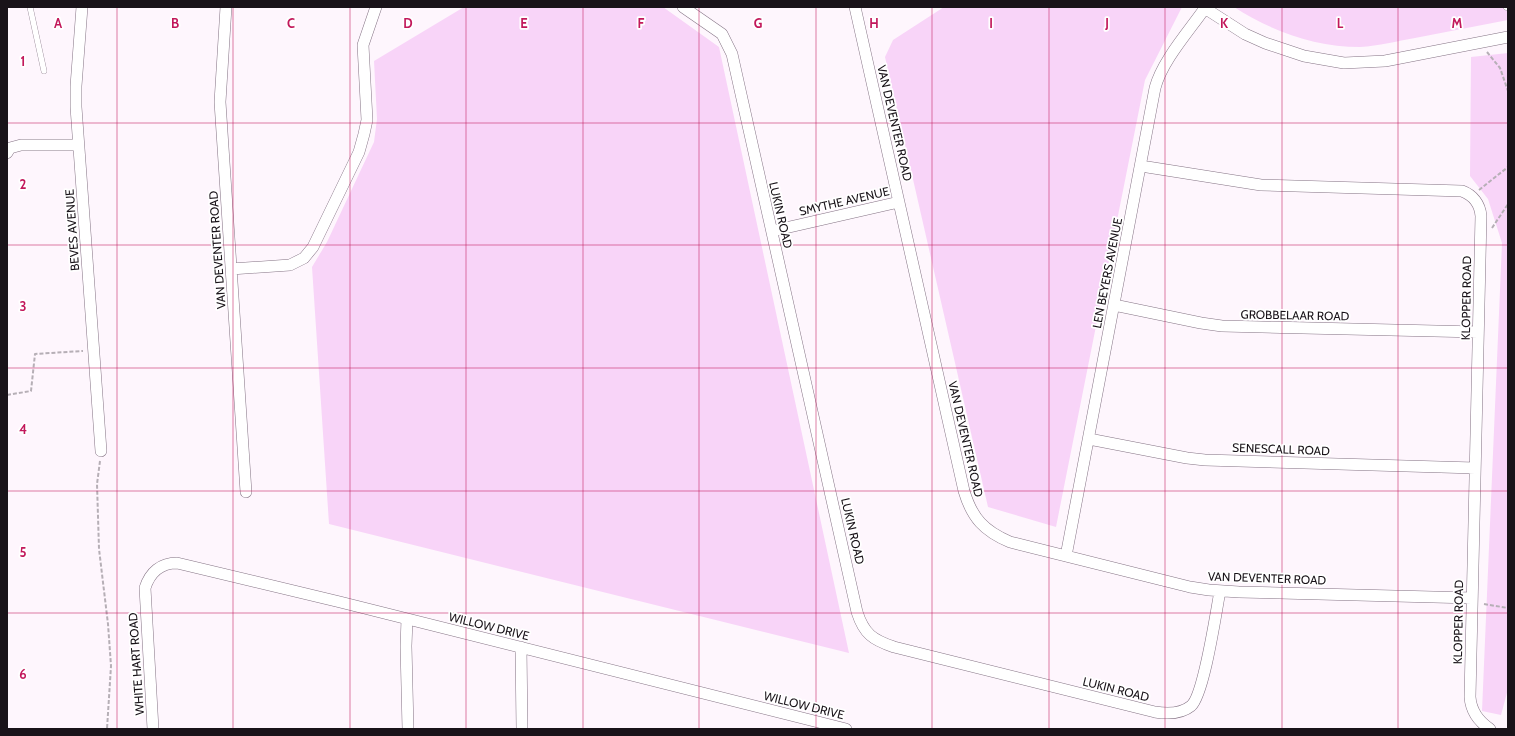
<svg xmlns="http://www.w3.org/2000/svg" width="1515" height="736" font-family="Cabin,sans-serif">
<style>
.green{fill:#f8d4f8}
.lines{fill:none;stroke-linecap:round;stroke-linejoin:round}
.lane-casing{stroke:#857485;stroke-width:6}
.street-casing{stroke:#857485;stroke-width:12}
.path{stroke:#b6afb6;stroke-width:2;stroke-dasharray:4 2;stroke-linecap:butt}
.lane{stroke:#fff;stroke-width:5.5}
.street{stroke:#fff;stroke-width:11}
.grid{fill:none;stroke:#c2185b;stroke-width:1;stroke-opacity:0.55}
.labels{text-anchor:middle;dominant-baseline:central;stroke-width:3.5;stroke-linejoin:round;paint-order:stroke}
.street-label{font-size:12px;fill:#191319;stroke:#fff}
.grid-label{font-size:13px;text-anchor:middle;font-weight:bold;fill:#c2185b;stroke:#fff;stroke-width:3.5;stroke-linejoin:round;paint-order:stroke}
</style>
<rect width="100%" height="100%" fill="#fef6fd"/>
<!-- green -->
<path class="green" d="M464,7H663L719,47L849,653L329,524L312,267L327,242L374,142L377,119L374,61Z
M944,7H1182L1145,80L1056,527L988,507L885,57L893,40Z
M1234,7H1508V20C1477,26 1446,32 1415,38C1397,41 1379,46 1360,47C1315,47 1271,31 1234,7Z
M1508,53V689L1501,715L1482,711L1502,243L1488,199L1470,176L1471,57Z"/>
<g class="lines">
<!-- lane casing -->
<g class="lane-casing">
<path id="lane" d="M30,7L44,71
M1506,7L1508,8"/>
</g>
<!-- street casing -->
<g class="street-casing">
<path id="street" d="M82,7L76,86V107L101,451
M226,7L220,102L246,492
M683,7L722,34L732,54L857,612C864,634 873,640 894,647L1155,712C1167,714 1181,714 1191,706C1204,695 1216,612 1220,591
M855,7L964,491C972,518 984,531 1010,542L1190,587L1209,590L1239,592L1472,598
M1203,7L1245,34L1265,43L1304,56L1344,63L1385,61L1508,37
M7,153L10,148L21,145H78
M1141,166L1261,185L1462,191C1473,195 1480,204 1481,216L1470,697C1471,711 1478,721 1490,729
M772,231L899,202
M231,269L290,265L304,258L313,247L359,152L364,134L367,120L363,45L376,7
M1114,305L1201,323L1222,326L1478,332
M1089,439L1187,458L1205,460L1475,468
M1066,556L1155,88C1162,61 1189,31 1205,8
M407,619L406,646L408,729
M521,647L522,729
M153,729L145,588C150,572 161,563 177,563L340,602L846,729"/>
</g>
<!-- path -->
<path class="path" d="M1487,52L1500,68L1508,91
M1479,190L1508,167
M1492,228L1508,204
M7,395L31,391L35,354L83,351
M100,461L97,484L99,549L108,624L111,666L107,729
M1484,604L1508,608"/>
<!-- lane -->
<use href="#lane" class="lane"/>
<!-- street -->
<use href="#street" class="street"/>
</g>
<!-- grid -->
<path class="grid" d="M117,7V729M233,7V729M350,7V729M466,7V729M583,7V729M699,7V729M816,7V729M932,7V729M1049,7V729M1165,7V729M1282,7V729M1398,7V729M7,123H1508M7,245H1508M7,368H1508M7,491H1508M7,613H1508"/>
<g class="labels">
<!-- street labels -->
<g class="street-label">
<text transform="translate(895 123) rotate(77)">VAN DEVENTER ROAD</text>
<text transform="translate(844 201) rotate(-13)">SMYTHE AVENUE</text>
<text transform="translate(781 215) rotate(77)">LUKIN ROAD</text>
<text transform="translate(72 230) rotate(-94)">BEVES AVENUE</text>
<text transform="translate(217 250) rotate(-94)">VAN DEVENTER ROAD</text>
<text transform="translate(1107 273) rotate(-79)">LEN BEYERS AVENUE</text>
<text transform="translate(1466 298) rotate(-89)">KLOPPER ROAD</text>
<text transform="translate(1295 315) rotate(1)">GROBBELAAR ROAD</text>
<text transform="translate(966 439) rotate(77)">VAN DEVENTER ROAD</text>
<text transform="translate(1281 449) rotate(2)">SENESCALL ROAD</text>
<text transform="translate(853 531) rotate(77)">LUKIN ROAD</text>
<text transform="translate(1267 578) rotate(2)">VAN DEVENTER ROAD</text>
<text transform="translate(1458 622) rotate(-89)">KLOPPER ROAD</text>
<text transform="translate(489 626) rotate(14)">WILLOW DRIVE</text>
<text transform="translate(136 664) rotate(-94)">WHITE HART ROAD</text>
<text transform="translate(1116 689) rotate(14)">LUKIN ROAD</text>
<text transform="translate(804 705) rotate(14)">WILLOW DRIVE</text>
</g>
</g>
<g class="grid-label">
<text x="58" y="28">A</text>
<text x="175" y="28">B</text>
<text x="291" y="28">C</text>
<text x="408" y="28">D</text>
<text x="524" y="28">E</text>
<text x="641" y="28">F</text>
<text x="758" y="28">G</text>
<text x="874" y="28">H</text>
<text x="991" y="28">I</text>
<text x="1107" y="28">J</text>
<text x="1224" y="28">K</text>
<text x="1340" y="28">L</text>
<text x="1457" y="28">M</text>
<text x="23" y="66">1</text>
<text x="23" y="189">2</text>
<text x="23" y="311">3</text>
<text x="23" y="434">4</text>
<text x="23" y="557">5</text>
<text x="23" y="679">6</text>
</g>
<!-- border -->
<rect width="1515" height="736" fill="none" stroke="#191319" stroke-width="16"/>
</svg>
